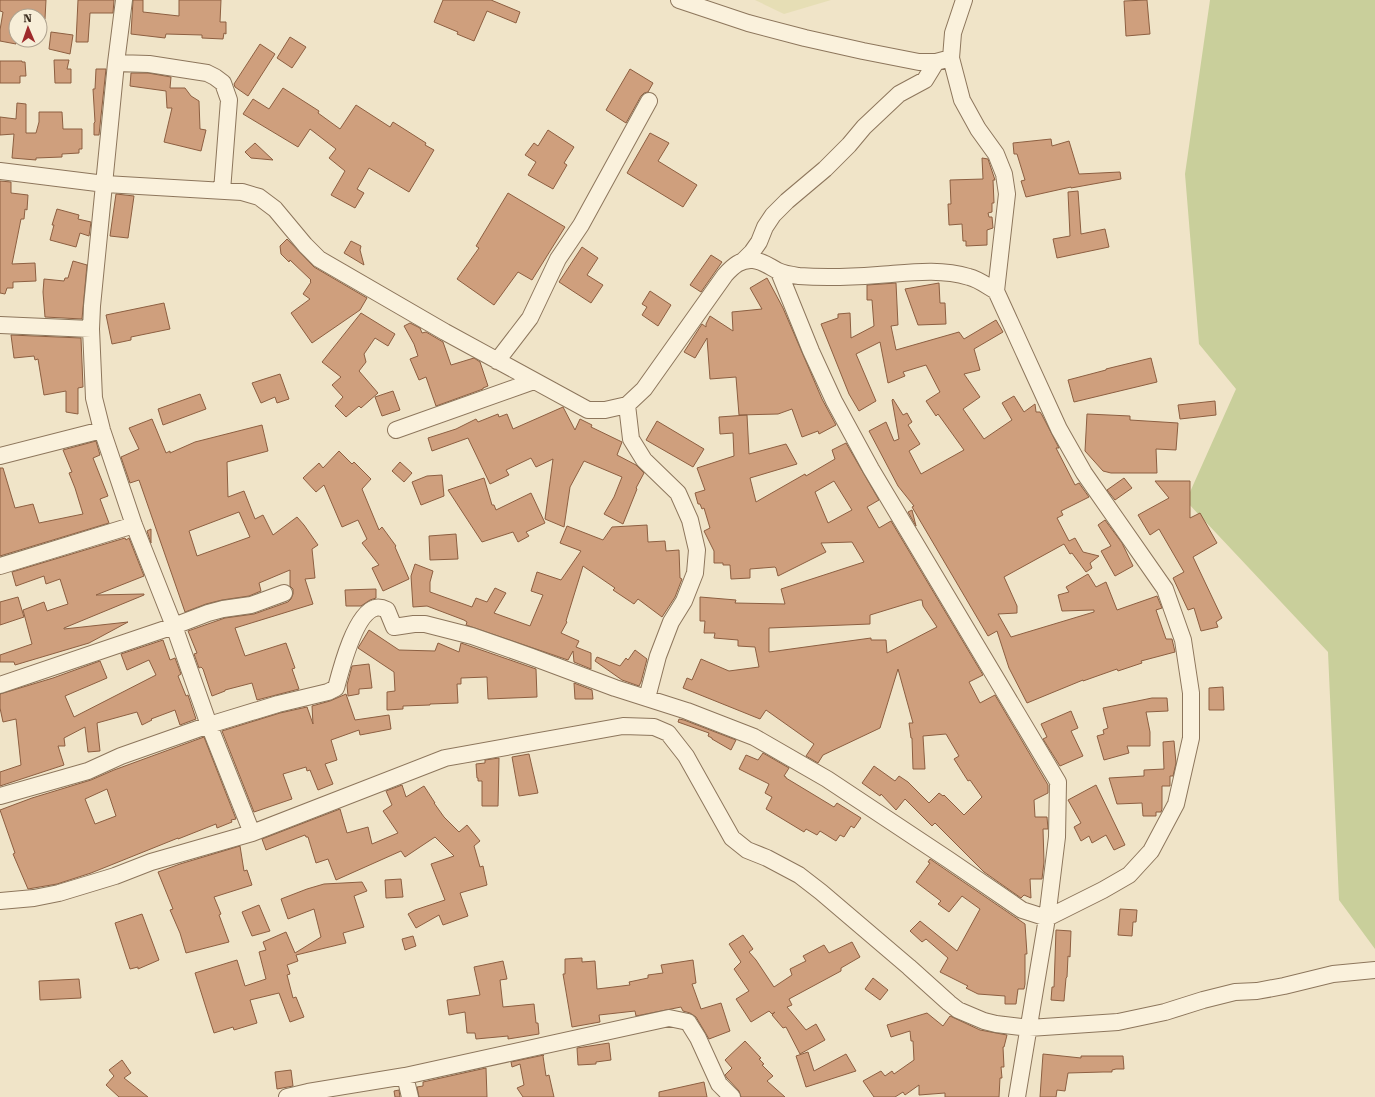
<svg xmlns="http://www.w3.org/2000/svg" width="1375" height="1097" font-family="'Roboto Serif',serif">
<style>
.farmland{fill:#e6deb5}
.green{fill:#c9cf9b}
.building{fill:#cf9f7d;stroke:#8d5f41;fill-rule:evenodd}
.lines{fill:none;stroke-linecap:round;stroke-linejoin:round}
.minor-casing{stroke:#8d765c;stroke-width:18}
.minor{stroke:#faf1dc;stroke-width:16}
</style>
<rect width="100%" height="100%" fill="#f0e4c8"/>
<!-- farmland -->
<path class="farmland" d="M755,0H831L784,14Z"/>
<!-- green -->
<path class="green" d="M1210,0H1375V949L1339,900L1328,652L1186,501L1236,389L1199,344L1185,174Z"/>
<!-- building -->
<path class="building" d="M0,0H46L45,19L40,18V16H16V44L0,41V30L3,12L0,11Z
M78,0H114L113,13H90L88,42H76Z
M133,0H143V12L179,16V0H221L220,22H226V34L224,33L223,39L202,38V35L166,34L165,38L131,34Z
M443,0H491L520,12L516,23L487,11L474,41L457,34L458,32L434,22Z
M1147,0L1150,34L1126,36L1124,1Z
M51,32L73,35L70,54L49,49Z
M290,37L306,47L292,68L277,58Z
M260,44L275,54L248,96L235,87L234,84Z
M54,60H69L67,69H71V83H55Z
M0,61H22V62H25L26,76H20V83H0Z
M96,69H106L99,135H94V123L95,122L93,89H95Z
M630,69L653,83L648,92L644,93L641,96L626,123L606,110Z
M131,73H148L171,77L170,88H185L191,96L199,101L200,129L206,130L201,151L164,142L172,108H167L166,91L130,86Z
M283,88L319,111L318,113L340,129L356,105L390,127L393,122L426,143L425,145L434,150L409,192L369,168L357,189L364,193L355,208L331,195L345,171L329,158L336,149L310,129L298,147L243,114L253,99L269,109Z
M17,103L26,104V133H36L39,122V112H62L63,129H82V149H79V153L62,154V157L36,158V160L12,158L14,134L0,135V117L16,119Z
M548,130L574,147L564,163L567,165L553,189L528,175L536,162L525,155L534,143L538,146Z
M650,133L669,143L658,161L697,185L683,207L627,173Z
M1051,139L1052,146L1069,141L1079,174L1120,172L1121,179L1071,188V187L1026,197L1021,181L1025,180L1017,154H1014L1013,143Z
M255,143L273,160L251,158L245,152Z
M982,158L988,159L995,180H993L994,203H992V212L988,213L989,217H992L993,228L987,230V245L966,246V241H963L962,224L949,225L948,204H951L950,180L983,179Z
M0,181L11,182V193L28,195L27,210L25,209L24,219H21L12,264L35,263L36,281L13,282V288H7L5,294L0,293Z
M1078,191L1081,234L1105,229L1109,247L1057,258L1053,239L1070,236L1068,192Z
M508,193L565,227L532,280L518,272L494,305L457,279L479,248L476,246Z
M116,194L134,196L128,238L110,236Z
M57,209L79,215L78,219L91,222L89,236L80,233L76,247L50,240L54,225H52Z
M287,239L314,267L367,298L360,310L312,343L291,313L310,299L303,294L311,282L310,281L311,280L290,260L289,262L281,254L280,246Z
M351,241L361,246L360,250L364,265L344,253Z
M582,247L598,258L587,275L603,285L591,303L559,282Z
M711,255L722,262L701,292L690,285Z
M73,261L87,265L82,319L45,317L43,292L44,279L64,281L65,278H68Z
M767,278L783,308L822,399L836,425L819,434L818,431L802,437L792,409L778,414L739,415L736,377L710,379L707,338L695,358L684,352L702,324L706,327V324L710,316L733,331L732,312L762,309L750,288Z
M896,283L898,325L891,326L896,350L959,332L964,339L996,320L1003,332L974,349L980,370L964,374L980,397L963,409L984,439L1012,420L1002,403L1014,396L1024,412L1035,404L1036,412H1040L1042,415L1059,448H1056L1075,485L1079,483L1089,497L1061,511L1063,515L1057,518L1069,541L1075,538L1083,552L1099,556L1090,563L1092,568L1086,572L1072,553L1070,554L1064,544L1004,577L1017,606V613L998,614L1011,637L1094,612V610L1062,611L1058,595L1069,592L1066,587L1088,574L1096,587L1106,582L1117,610L1157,596L1162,608L1156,610L1166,639H1172L1175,652L1141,661L1142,663L1118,671L1117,669L1083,681V680L1027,703L1009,668L997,631L988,636L912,507L914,506L898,486L869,431L886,422L894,441L899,439L892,400L893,399L903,415L907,413L912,422L908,425L920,444L909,451L921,474L964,450L938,414L936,416L926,401L940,392L926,365L903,372L905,376L888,383L880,342L856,354L876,401L859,411L849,394L821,324L838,318V314L850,313L851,338L874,326L872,300H867V285Z
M939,283L940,303H945L946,324L918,325L905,289Z
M650,291L671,305L658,326L642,315L647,307L642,304Z
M164,303L170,329L131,337V340L112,344L106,315Z
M361,313L395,334L388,346L375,338L364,354L366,362L359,371L378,393L361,408L359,406L346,417L335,406L343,397L332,385L341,377L322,362Z
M410,323L420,328L422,333L426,332L443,342L451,365L474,358L480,362L488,386L483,388V389L436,406L426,377L419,380L410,359L418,356L414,344L404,326Z
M11,335L81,338L83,387L78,388V414L66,412V391L44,395L38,359L35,360L34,356L14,358Z
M1151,358L1157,382L1074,402L1068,380L1106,370V369Z
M280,374L289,399L277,403L275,397L261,403L252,383Z
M393,391L400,410L382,416L375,397Z
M200,394L206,409L163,425L158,409Z
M1215,401L1216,415L1180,419L1178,405Z
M563,407L575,430L580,419L592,425L591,427L622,442L617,455L636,465L644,473L636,488L637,489L623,524L604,514L614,497L622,477L584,461L570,487L564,527L545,519L553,459L536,467L531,458L506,470L509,475L490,484L468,438L432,451L428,438L456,429L476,419L478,422L498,414L499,417L507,414L513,429Z
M1087,414L1130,416V420L1178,423L1176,450L1156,449L1157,473H1111L1103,471L1085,451Z
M747,415L749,454L786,444L797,464L750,478L756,502L805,474L806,476L835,459L832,450L846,443L879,500L867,507L879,528L891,521L983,675L969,682L980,703L995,695L1048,785V793L1034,800L1035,817H1047L1048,829H1043L1044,862L1042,879H1030L1031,898L1024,895L1021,898L984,872L935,823L932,826L905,799L896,810L881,794L880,796L862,783L874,766L895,781L899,776L908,782L929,803L939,793L943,796L944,795L964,815L982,797L970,780L968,781L954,759L959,756L946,734L923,736L925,769H913L912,738H911L909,723H913L898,669L880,728L823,755L818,763L806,756L814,744L766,710L760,719L683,688L687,678L692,680L701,659L729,671L759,667L755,647L738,646V640L714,638L715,633H704L705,621H700V597L736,600L735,603L785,604L781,589L864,562L852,542L821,543L826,552L778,576L776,568L775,567L750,569V578L731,579L730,565H723V563H714V551L704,531L710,528L704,508L702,509L700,504H698L695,493L705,490L697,468L734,456L733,433L720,434L719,417ZM834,481L852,510L828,523L815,492ZM919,600H922L923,606L937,627L887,653L886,640H871V638L769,652V628L870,624V615Z
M152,419L166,453L170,451V453L195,442L262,425L268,451L227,462L228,497L244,491L255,519L263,515L273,535L297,517L304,525L318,545L312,549L315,578L305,579L313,604L235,628L245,656L286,643L295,668L292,669L299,689L257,700L252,683L225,690V691L212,696L203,669L201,667L199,668L194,654L197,653L188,631L225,618L254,614L288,602L291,599L293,594V589L290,586V570L259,583L261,591L249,596L222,600L206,604L185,612L139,480L130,483L121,457L139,449L129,428ZM239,512L250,537L197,556L189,531Z
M657,421L704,449L693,467L646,440Z
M96,441L100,455L93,458L108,496L100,499L109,523L0,556V468H3L15,508L33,504L39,523L83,514L75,488L69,473L72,472L63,450Z
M339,451L352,464L354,462L371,479L362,489L379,530L382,527L396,546L395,547L409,579L383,591L372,568L379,565L362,543L367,539L358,520L342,527L324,485L316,492L303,478L319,463L323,468Z
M400,462L412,473L404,482L392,471Z
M442,475L444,496L421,505L412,482L427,476Z
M484,478L492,505H494L496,510L531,493L545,523L526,532L529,536L518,542L513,532L482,542L448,490Z
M1124,478L1132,488L1115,500L1107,490Z
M1155,481H1190V518L1200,513L1217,543L1193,557L1222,618L1216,622L1218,627L1201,631L1194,608L1188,610L1173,578L1184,572L1159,529L1150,535L1138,515L1169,498Z
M912,510L916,526L908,512Z
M1105,520L1122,543L1133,566L1115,576L1101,551L1111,546L1098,525Z
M647,525L648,542L665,541L666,551L679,550L680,578L682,579L675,597L662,617L638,599L634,604L613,590L615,588L583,566L566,621L567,622L561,633L579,641L576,647L591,653V669L574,662L573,651L568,660L466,625L467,622L464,620L427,606L413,607L411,576L415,564L433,571L430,582V592L472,607L476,598L487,602L495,588L506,593L494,613L530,626L543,595L531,591L537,572L561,580L581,551L560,543L567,526L603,540L612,527Z
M151,529V543L147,531Z
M456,534L458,559L430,560L429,536Z
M125,538L126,540L129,538L144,576L96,595L144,594V595L64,628V629L128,622L89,643L15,665L14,662H0V655L32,644L23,610L44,602L47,611L68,604L60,579L46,584L44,576L16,586L12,572Z
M376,589V598L370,600L361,606H346L345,590Z
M18,597L24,617L0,625V602Z
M369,630L399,650L435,651L438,643L459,652L461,643L536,669L537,697L488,699L487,677L461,678V684H457L458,703L430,704V705L403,706V709L387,710V692L395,691L394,672L358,648Z
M163,640L170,660L175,658L181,674L178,676L186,696L188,695L196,719L180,725L175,710L151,719L152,720L142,725L137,712L97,723L100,751L88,752L85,727L64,738L65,746H58L64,765L0,786V772L21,765L16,719L3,722L0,708V694L53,678L100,661L107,678L65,696L74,717L156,675L149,660L127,670L121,654Z
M635,650L647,659L641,682L639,686L622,680L595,661L597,657L620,666L626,658L628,660Z
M369,664L372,688L359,689V694L348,696L347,685L352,666Z
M574,683L592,690L593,699H575Z
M1223,687L1224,710H1209V688Z
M346,694L355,720L389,715L391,729L360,735L359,730L331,740L337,760L325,764L333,784L318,790L310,770L307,771L306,767L283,774L292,799L254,812L222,731L280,713L307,707L313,724L312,706L330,701Z
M1152,698H1167L1168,711L1146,712L1150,732V746H1127L1129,753L1104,760L1097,736L1104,734L1103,730L1108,728L1103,708Z
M1071,711L1078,728L1071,731L1083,756L1060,766L1043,739L1047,737L1041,724Z
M679,719L684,720L736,740L731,750L712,739V738L708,736L709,733L678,722Z
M204,737L236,819L231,820L232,822L217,828L216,824L178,839V838L91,873L57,884L28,889L13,854L15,853L0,810L32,798L91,780L114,770ZM107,789L116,816L95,824L85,799Z
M1174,741L1176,763L1173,776H1170V786H1162V809L1161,812H1156V816H1143L1142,803L1117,804L1109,778L1144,776V770L1164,769L1163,742Z
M763,753L789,768L784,776L786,777V778L834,807L837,803L861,818L854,828L851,826L844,837L840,835L836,841L820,831L817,835L806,829L804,832L766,809L772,797L765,793L769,784L739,769L746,755L758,760Z
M529,754L538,793L519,796L512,757Z
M499,758L498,806H482V781H478V778H477L476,764L485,763V760Z
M402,785L406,797L424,786L435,803H434L444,817L459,832L467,825L480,841L474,846L480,867L483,866L487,885L460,893L468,916L443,925L439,915L416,928L408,914L415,910L445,900L431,864L454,856L435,837L405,857L401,851L336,880L328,859L316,863L308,837H306L305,835L266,850L262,839L340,809L347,833L368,827L372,844L398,833L383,811L392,805L386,791Z
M1096,785L1125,845L1114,850L1106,835L1092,843L1089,836L1081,841L1074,827L1081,823L1068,800Z
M240,846L244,871L247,870L252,885L214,897L221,914L219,915L229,942L186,953L180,933L170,910L173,909L158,872L180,864Z
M930,859L1025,924L1027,954H1025V984L1024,989H1018L1016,1004H1005V996L978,994L966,988L968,986L940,972L948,958L926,939L922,942L910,931L920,921L957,951L980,909L962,896L949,912L938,904L941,901L916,882L930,863L928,862Z
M401,879L403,897L386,898L385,880Z
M362,882L367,891L354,896L364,927L343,933L346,943L296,955L298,961L287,965L290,974L287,975L293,998L296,997L304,1017L290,1022L279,993L250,1000L257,1023L234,1030L233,1027L214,1033L195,973L237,960L245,986L266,979L259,952L266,950L263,942L286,932L295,953L321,937L314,909L288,919L281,899L307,889L324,884Z
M259,905L270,931L252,936L242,912Z
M1120,909L1137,910L1136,922H1133L1132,936L1118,935Z
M142,914L159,960L138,969V967L130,969L115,923Z
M1056,930L1071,931L1070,957L1068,956L1067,977L1066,978L1064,1001L1051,1000L1052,987H1054Z
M743,935L753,949L749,952L756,960L774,987L792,975L790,969L806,961L803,956L824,945L829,953L852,942L860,957L841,968V971L789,999L792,1005L787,1007L806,1030L816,1024L825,1040L800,1054L786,1027L783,1028L772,1015L775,1012L772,1014L769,1011L751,1022L736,999L749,991L734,969L741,962L729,944Z
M413,936L416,946L405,950L402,939Z
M582,958V962L595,961L597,989L630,985L629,982L648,978V975L663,973L661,965L693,960L696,983L692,984L701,1009L721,1003L730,1031L709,1039L696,1017L690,1013L683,1011L681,1007L636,1016L635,1011L599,1015L600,1022L572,1027L563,974H565V959Z
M503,961L507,979L500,980L503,1007L534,1004L536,1023H538L539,1034L508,1039V1036L476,1039L475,1033H467L465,1012L449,1015L447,1000L480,995L474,967Z
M873,978L888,990L880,1000L865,989Z
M79,979L81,998L40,1000L39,981Z
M927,1013L943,1026L950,1016L980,1030L1007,1035L1004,1047H1003L1004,1067H1001L1002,1078H1000L999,1097H945V1093L919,1095V1085L905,1095L903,1092L895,1097H874L863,1081L881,1071L885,1076L892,1071L894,1074L914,1060L913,1041H911L910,1031L891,1037L887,1025Z
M745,1041L761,1058L759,1059L764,1064L762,1065L773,1076L767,1081L785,1097H741L739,1091L727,1078L725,1075L732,1068L725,1060Z
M609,1043L611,1060L596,1062V1064L578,1065L577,1048Z
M808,1052L814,1071L846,1054L856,1071L806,1087L796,1056Z
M1043,1054L1081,1058V1056H1123L1124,1069H1116L1112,1070V1072H1103L1068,1073L1065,1091L1057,1090L1056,1097H1040Z
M544,1055L543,1056L546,1076L549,1075L554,1097H523L517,1088L524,1085L520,1064L512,1067L511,1062Z
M122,1060L131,1073L124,1078L148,1097H119L106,1085L114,1076L109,1070Z
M486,1068L487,1097H419L417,1087L423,1086V1082Z
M291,1070L293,1086L277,1089L275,1072Z
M704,1082L707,1097H659V1092Z
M399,1090L400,1097H395L394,1091Z"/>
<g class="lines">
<!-- minor casing -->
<g class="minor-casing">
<path id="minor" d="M124,0L116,63L92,306L91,329L94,398L102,430L134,525L174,626L209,725L252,833
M679,0L748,23L805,38L863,51L919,62H936L951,58
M116,63L149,64L207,73L215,77L223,83L229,100L222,191
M0,171L105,184L242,192L259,197L275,209L305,245L319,259L445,332L588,410H605L627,405L644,389L725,275C733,266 741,259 753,260C763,261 770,267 778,271C784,274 792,275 799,276C825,278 851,277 878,275C908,273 939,268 969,277C978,279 987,286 996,291
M743,261L752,252L759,242L765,227L773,215L787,201L825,169L849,145L864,127L899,94L925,80L936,62
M779,272L811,351L834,401L871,469L1058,782L1057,837L1047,918L1017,1097
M0,325L91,329
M497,361L530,318L558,259L581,225L649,101
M627,405L631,439L644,460L678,493L690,520L697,550L695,573L684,601L671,622L658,656L647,698
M396,430L534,381
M0,456L102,430
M0,566L134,525
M0,685L174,626L208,613L223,609L251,605L284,593
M0,796L88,771L121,756L209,725L278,704L328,692L336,688C341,669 355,614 375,608C379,607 383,608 387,610L394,627L414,624H425L472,636L532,657L615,688L687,711L754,737L827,779L949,860L1022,910L1047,918L1103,890L1129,875L1151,851L1176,804L1191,738V693L1183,640L1165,589L1084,473L1059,429L996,291L1007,194L1004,174L996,154L978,129L962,100L951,58L953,33L964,0
M0,901L34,898L59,893L115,876L151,862L252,833L445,758L623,726L654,727L668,733L686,756L732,838L747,850L767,858L799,875L821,892L909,967L949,1003L958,1010L984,1021L996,1024L1029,1028L1118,1022L1165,1012L1203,1000L1235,992L1257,991L1284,986L1333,974L1375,970
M405,1076L410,1097
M287,1097L308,1092L405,1076L669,1018L688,1022L698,1038L719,1084L732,1097"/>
</g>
<!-- minor -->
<use href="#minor" class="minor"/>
</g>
<!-- north arrow -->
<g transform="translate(28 28) rotate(358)"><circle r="19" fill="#f7eed8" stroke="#ada18e"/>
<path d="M0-3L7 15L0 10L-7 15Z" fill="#9e2a2b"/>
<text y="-6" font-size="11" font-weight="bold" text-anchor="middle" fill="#3d2e20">N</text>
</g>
</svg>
